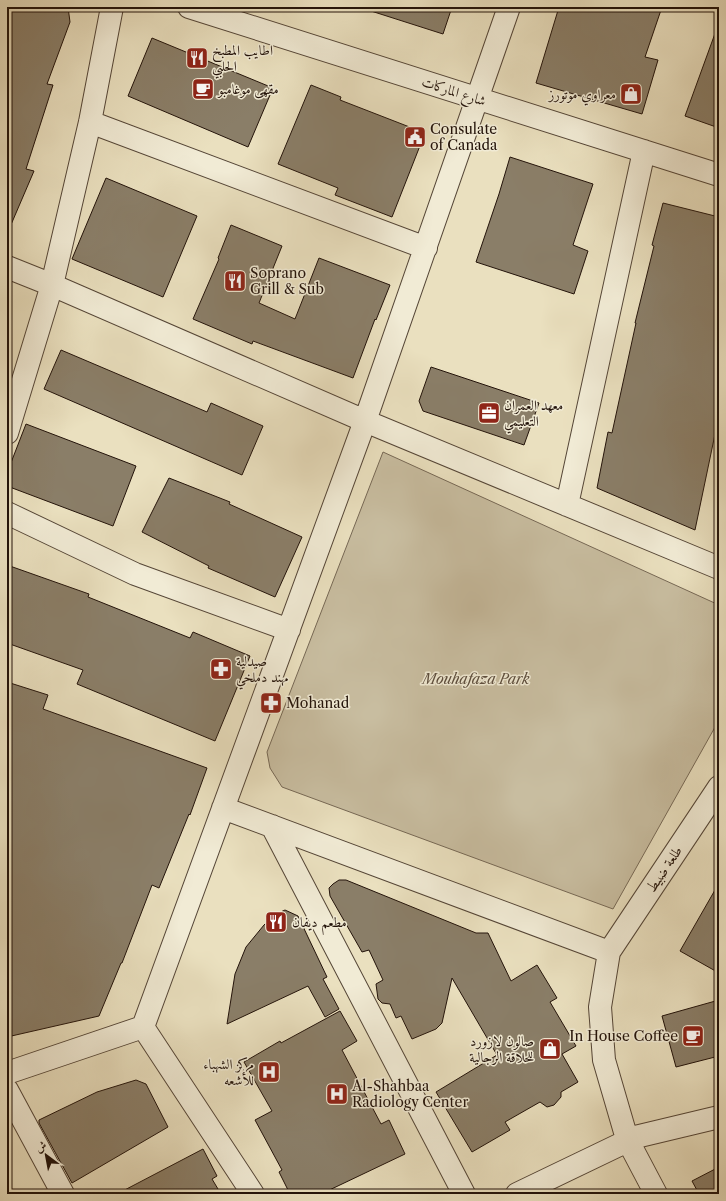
<svg xmlns="http://www.w3.org/2000/svg" width="726" height="1201" font-family="'Libre Caslon Text',Amiri,serif">
<style>
.green{fill:#c8bda0;stroke:#766855}
.building{fill:#8a7e68;stroke:#23130a}
.lines{fill:none;stroke-linecap:round;stroke-linejoin:round}
.minor-casing{stroke:#554637;stroke-width:24}
.minor{stroke:#f1ebd5;stroke-width:22}
.labels{text-anchor:middle;dominant-baseline:central;stroke-width:3;stroke-linejoin:round;paint-order:stroke}
.poi-label{font-size:14px;fill:#23130a;stroke:#f1ebd5;text-anchor:start}
.street-label{font-size:14px;fill:#23130a;stroke:#f1ebd5}
.park-label{font-size:14px;font-style:italic;fill:#5d4e3e;stroke:#f1ebd5}
</style>
<rect width="100%" height="100%" fill="#eae0bf"/>
<filter id="stains"><feTurbulence type="fractalNoise" baseFrequency=".005" numOctaves="4"/><feColorMatrix values="0 0 0 0 .2 0 0 0 0 .09 0 0 0 0 .02 0 0 0 .5 -.17"/></filter>
<radialGradient id="worn" r=".72"><stop offset=".6" stop-color="#630" stop-opacity="0"/><stop offset="1" stop-color="#630" stop-opacity=".3"/></radialGradient>
<!-- green -->
<path class="green" d="M383,452L719,605V720L613,909L282,787L270,768L267,752Z"/>
<!-- building -->
<path class="building" d="M7,7H68L70,22L47,84L53,85L26,169L34,171L7,234Z
M371,7H452L443,34L371,11Z
M559,7H662L645,57L658,60L642,114L536,83Z
M717,28L719,29V128L685,116Z
M152,38L273,88L248,147L128,96Z
M311,85L341,97L340,100L425,133L392,217L335,195L338,188L278,164Z
M510,157L593,184L573,245L588,251L574,294L476,262L499,194Z
M106,178L197,216L163,297L72,259Z
M663,203L719,217V415L695,530L597,488L608,432L612,433L636,323H635L654,246L652,245Z
M231,225L282,246L259,303L295,319L319,258L390,285L376,320L375,319L353,378L253,341L252,344L193,319L219,259L218,258Z
M61,350L207,412L211,403L263,426L242,475L44,389Z
M431,367L539,403L524,445L423,411L419,401Z
M26,424L136,466L113,526L7,486V473Z
M169,478L230,502L229,504L302,537L275,597L208,568L209,566L142,532Z
M7,565L89,594L88,597L190,638L193,632L250,656L215,741L77,684L83,670L7,643Z
M7,682L48,695L43,709L207,768L190,815L189,814L159,888L152,885L122,963H121L99,1016L7,1037Z
M339,880H346L476,933H488L511,981L537,965L557,998L550,1002L576,1046L562,1054L578,1082L561,1092V1097L554,1105L547,1107L540,1102L505,1122L510,1130L472,1152L436,1092L497,1055L452,978L442,1023L436,1029L412,1039L401,1016L396,1018L390,1004L382,1003L378,999L376,984L383,980L369,950L362,952L330,896L329,888L333,884Z
M719,883V973L680,951Z
M285,910L298,916L327,977L323,979L339,1009L325,1017L308,986L227,1024L235,974L246,947L264,925L274,915Z
M719,1000V1056L676,1067L662,1016Z
M340,1011L357,1041L342,1050L381,1124L389,1120L405,1154L321,1194H290L279,1172L282,1170L255,1120L272,1111L244,1062L280,1041L281,1043Z
M136,1080L146,1084L168,1127L72,1183L39,1123V1120L97,1092Z
M203,1149L217,1176L212,1179L221,1194H117Z
M719,1167V1194H699L692,1181Z"/>
<g class="lines">
<!-- minor casing -->
<g class="minor-casing">
<path id="minor" d="M189,7L719,175
M90,122L426,248
M7,267L52,285L365,421L719,568
M7,433L52,285L90,122L112,7
M567,505L644,151
M7,513L135,574L289,630
M223,808L609,952L600,1007L604,1060L627,1139L656,1194
M272,826L464,1194
M609,952L719,787
M143,1027L365,421L509,7
M7,1073L143,1027L253,1194
M7,1090L63,1194
M517,1194L621,1144L627,1139L719,1117"/>
</g>
<!-- minor -->
<use href="#minor" class="minor"/>
</g>
<!-- icons -->
<defs>
<g id="restaurant-square" transform="scale(1.15)"><rect x="-9" y="-9" width="18" height="18" rx="4" fill="#8f2418" stroke="#f1ebd5"/><path d="M-5-6h1v4h1v-4h1v4h1v-4h1v5L-1.5 .5V6h-2V.5L-5-1ZM5-6V6H3V1.5H1.5Q1.5-4 5-6Z" fill="#fff"/></g>
<g id="cafe-square" transform="scale(1.15)"><rect x="-9" y="-9" width="18" height="18" rx="4" fill="#8f2418" stroke="#f1ebd5"/><path d="M-5.5-4.5H6V0H3Q3 3.5 0 3.5H-2.5Q-5.5 3.5-5.5 0ZM3-3.2v2h1.7v-2ZM-6 4.5H4V6H-6Z" fill="#fff"/></g>
<g id="shop-square" transform="scale(1.15)"><rect x="-9" y="-9" width="18" height="18" rx="4" fill="#8f2418" stroke="#f1ebd5"/><path d="M-5-2.5h2.3a2.7 3.5 0 0 1 5.4 0H5L5.5 6h-11ZM-1.5-2.5h3a1.5 2.3 0 0 0-3 0Z" fill="#fff"/></g>
<g id="civic-square" transform="scale(1.15)"><rect x="-9" y="-9" width="18" height="18" rx="4" fill="#8f2418" stroke="#f1ebd5"/><path d="M-.6-6.5H3V-4.5H.6V-3L4-1V1h2V6H-6V1h2V-1L-.6-3ZM-1.2 2.5V6h2.4V2.5Z" fill="#fff"/></g>
<g id="office-square" transform="scale(1.15)"><rect x="-9" y="-9" width="18" height="18" rx="4" fill="#8f2418" stroke="#f1ebd5"/><path d="M-6-3h4V-5.5h4V-3h4V5H-6ZM-1-4.5V-3h2v-1.5ZM-6 0V1H6V0Z" fill="#fff"/></g>
<g id="pharmacy-square" transform="scale(1.15)"><rect x="-9" y="-9" width="18" height="18" rx="4" fill="#8f2418" stroke="#f1ebd5"/><path d="M-2-6h4v4h4v4h-4v4h-4v-4h-4v-4h4Z" fill="#fff"/></g>
<g id="hospital-square" transform="scale(1.15)"><rect x="-9" y="-9" width="18" height="18" rx="4" fill="#8f2418" stroke="#f1ebd5"/><path d="M-5-5h3v3.5h4V-5h3V5h-3V1.5h-4V5h-3Z" fill="#fff"/></g>
</defs>
<g fill-rule="evenodd">
<use href="#restaurant-square" x="197" y="58"/>
<use href="#cafe-square" x="203" y="89"/>
<use href="#shop-square" x="631" y="94"/>
<use href="#civic-square" x="415" y="137"/>
<use href="#restaurant-square" x="235" y="281"/>
<use href="#office-square" x="489" y="413"/>
<use href="#pharmacy-square" x="221" y="669"/>
<use href="#pharmacy-square" x="271" y="703"/>
<use href="#restaurant-square" x="276" y="922"/>
<use href="#cafe-square" x="693" y="1036"/>
<use href="#shop-square" x="550" y="1049"/>
<use href="#hospital-square" x="269" y="1072"/>
<use href="#hospital-square" x="337" y="1094"/>
</g>
<g class="labels">
<!-- poi labels -->
<g class="poi-label">
<text x="212" y="50">اطايب المطبخ<tspan x="212" dy="16">الحلبي</tspan></text>
<text x="218" y="89">مقهى موغامبو</text>
<text x="616" y="94" text-anchor="end">معراوي موتورز</text>
<text x="430" y="129">Consulate<tspan x="430" dy="16">of Canada</tspan></text>
<text x="250" y="273">Soprano<tspan x="250" dy="16">Grill &amp; Sub</tspan></text>
<text x="504" y="405">معهد العمران<tspan x="504" dy="16">التعليمي</tspan></text>
<text x="236" y="661">صيدلية<tspan x="236" dy="16">مهند دملخي</tspan></text>
<text x="286" y="703">Mohanad</text>
<text x="292" y="922">مطعم ديفان</text>
<text x="678" y="1036" text-anchor="end">In House Coffee</text>
<text x="534" y="1041" text-anchor="end">صالون لازورد<tspan x="534" dy="16">للحلاقة الرجالية</tspan></text>
<text x="254" y="1064" text-anchor="end">مركز الشهباء<tspan x="254" dy="16">للأشعه</tspan></text>
<text x="352" y="1086">Al-Shahbaa<tspan x="352" dy="16">Radiology Center</tspan></text>
</g>
<!-- street labels -->
<g class="street-label">
<text transform="translate(454 91) rotate(18)">شارع الماركات</text>
<text transform="translate(664 869) rotate(-56)">طلعة ضبيط</text>
</g>
<!-- park labels -->
<g class="park-label">
<text x="476" y="679">Mouhafaza Park</text>
</g>
</g>
<!-- margin -->
<rect width="726" height="1201" fill="none" stroke="#eae0bf" stroke-width="24"/>
<rect x="8" y="8" width="710" height="1185" fill="none" stroke="#23130a" stroke-width="2"/>
<rect x="12" y="12" width="702" height="1177" fill="none" stroke="#23130a"/>
<!-- north arrow -->
<g transform="translate(46 1155) rotate(328)" stroke="#f1ebd5" stroke-width="3" paint-order="stroke">
<path d="M0-3L7 15L0 10L-7 15Z" fill="#23130a"/>
<text y="-6" font-size="11" font-weight="bold" text-anchor="middle" fill="#23130a">ش</text>
</g>
<rect width="100%" height="100%" filter="url(#stains)"/>
<rect width="100%" height="100%" fill="url(#worn)"/>
</svg>
